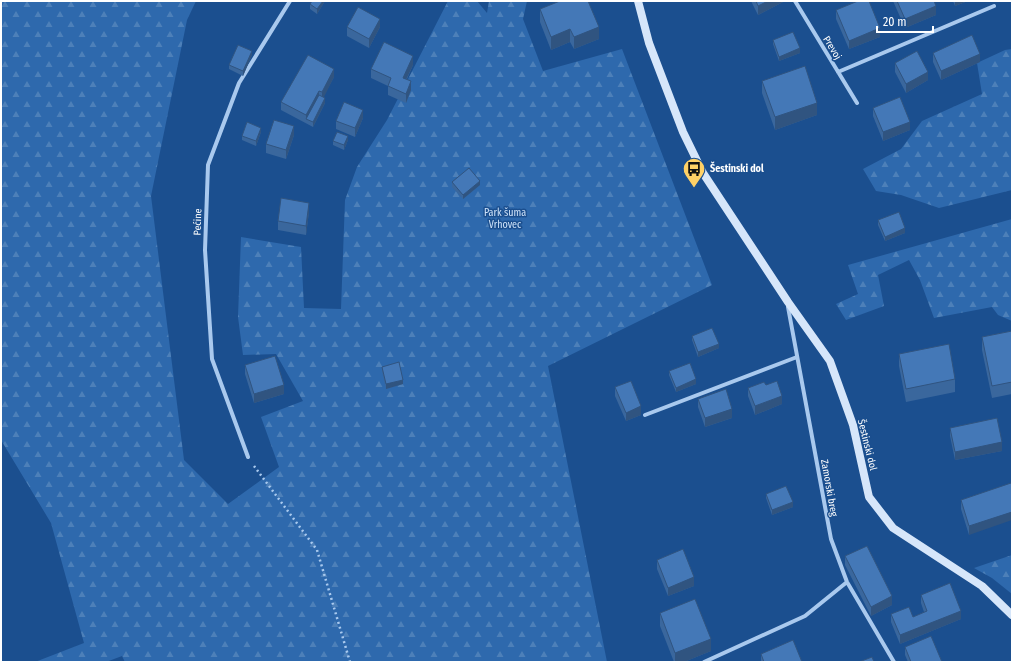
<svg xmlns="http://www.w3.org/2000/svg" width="1013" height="663" font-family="'Fira Sans Condensed',sans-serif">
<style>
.forest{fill:url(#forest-firs)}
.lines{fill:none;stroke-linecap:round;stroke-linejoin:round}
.path{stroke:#a9c9ee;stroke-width:2.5;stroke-dasharray:2 3;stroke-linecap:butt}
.street{stroke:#a9c9ee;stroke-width:4}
.secondary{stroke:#d6e6fa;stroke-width:8}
.wall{fill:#3a679d}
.shaded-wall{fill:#305480}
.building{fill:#4478b7;stroke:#305480}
.labels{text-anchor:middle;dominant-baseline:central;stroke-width:3;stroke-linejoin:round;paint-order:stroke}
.street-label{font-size:10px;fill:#fff;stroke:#1b4f8f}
.poi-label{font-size:10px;font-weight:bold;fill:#fff;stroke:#1b4f8f;text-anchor:start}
.park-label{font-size:10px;fill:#cfe3fa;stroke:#1b4f8f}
</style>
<defs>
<pattern id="forest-firs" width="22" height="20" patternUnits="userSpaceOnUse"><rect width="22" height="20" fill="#2e69ad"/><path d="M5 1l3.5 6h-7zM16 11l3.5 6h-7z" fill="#4d80b9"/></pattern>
</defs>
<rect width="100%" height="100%" fill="#1b4f8f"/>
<!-- forest -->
<path class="forest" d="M1,1H196L187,20L151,196L184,460L228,504L279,467L261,417L303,401L276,354L243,355L238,317L241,237L301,247L304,308L341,309L345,200L357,167L387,120L448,1H477L487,13L489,1H527L523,19L543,71L622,49L712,285L548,366L607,662H125L122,656L106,662H35L84,643L51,523L1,440Z
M1012,49V190L939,208L901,195L876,191L863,169L901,149L922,121L982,94L977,63L1005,50Z
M1012,219V321L998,315L992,307L934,318L920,280L909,260L878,275L884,306L846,320L836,304L858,294L848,265Z
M1012,555V594L992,578L974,568Z"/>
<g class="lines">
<!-- path -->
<path class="path" d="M254,466L317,550L350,662"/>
<!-- street -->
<path class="street" d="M795,1L857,103
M838,72L994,6
M788,307L831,539L847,582L894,662
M645,415L797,357
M248,457L212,359L205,250L208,165L239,83L290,1
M704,662L805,616L847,582"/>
<!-- secondary -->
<path class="secondary" d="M638,1L649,43L683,132L703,173L788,302L830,361L853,425L869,497L893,528L982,586L1012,615"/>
</g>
<!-- wall -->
<path class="wall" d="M325,1L317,14L310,9V4Z
M751,1H783V2L758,15Z
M893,1H934L936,15L905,28Z
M953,1H968L955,6Z
M540,9L599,39L574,49L570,42L551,50L540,22Z
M836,10L880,37L849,49L836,19Z
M347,27H380L369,48L347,36Z
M773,40L800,53L779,61L773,44Z
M933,53L980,62L941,80L933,62Z
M252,55L243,76L229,69V65Z
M895,63L928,80L906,93L895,72Z
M413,65L407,79L411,90L406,103L388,95V86L371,78V69Z
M334,77L323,97L325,103L313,127L281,110V102Z
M762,81L817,115L775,130L762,93Z
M873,108L910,130L883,141L873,116Z
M363,118L355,137L336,129V121Z
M261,132L256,146L242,140V136Z
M294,135L286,159L266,153V144Z
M348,140L344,150L333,145V141Z
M452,182L480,185L463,199L452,187Z
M309,212L306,235L278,230V221Z
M878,220L905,233L885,241L878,225Z
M1012,331V394L992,398L982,350V337Z
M692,336L719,348L698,357L692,340Z
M899,354L955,379V392L906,402L899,366Z
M245,365L284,394L254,403L245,374Z
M382,367L403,384L386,389L382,371Z
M669,371L696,384L676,392L669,375Z
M766,385L782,404L755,415L748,396V388Z
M615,387L641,415L626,421L615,396Z
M698,399L732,418L705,427L698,407Z
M950,428L1002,451L955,460L950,436Z
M1012,485L969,535L961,509V500Z
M766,494L793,507L772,515L766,498Z
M845,556L892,605L871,616L845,565Z
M657,560L694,586L668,596L657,569Z
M921,595L961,619L900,644L891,622V614L913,617L924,612L921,603Z
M660,613L711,651L684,662H674L660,626Z
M905,647L942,662H908L905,655Z
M761,654L802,662H761Z"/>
<!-- shaded-wall -->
<path class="shaded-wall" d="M323,1H325L317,14V9Z
M768,1H783V2L758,15V6Z
M955,1H968L955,6Z
M936,6V15L905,28V19Z
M380,19V27L369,48V39Z
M599,27V39L574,49V37Z
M880,28V37L849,49V41Z
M570,29V42L551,50V37Z
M800,48V53L779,61V57Z
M252,51V55L243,76V71Z
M980,54V62L941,80V71Z
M413,56V65L403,86V78Z
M334,69V77L322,101V92Z
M928,72V80L906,93V84Z
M411,81V90L406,103V94Z
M319,91V99L306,119V115Z
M325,98V103L313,127V122Z
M817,103V115L775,130V117Z
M363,110V118L355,137V128Z
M910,122V130L883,141V132Z
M294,126V135L286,159V150Z
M261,128V132L256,146V141Z
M348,136V140L344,150V145Z
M480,181V185L463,199V195Z
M309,203V212L306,235V226Z
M905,228V233L885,241V237Z
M719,344V348L698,357V352Z
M696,379V384L676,392V388Z
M403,380V384L386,389V384Z
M284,385V394L254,403V394Z
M782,396V404L755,415V406Z
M641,406V415L626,421V413Z
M732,409V418L705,427V418Z
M1002,442V451L955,460V452Z
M793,502V507L772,515V510Z
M1012,512V520L969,535V526Z
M694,577V586L668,596V588Z
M892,596V605L871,616V607Z
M961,611V619L900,644V635Z
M711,639V651L684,662H675V653Z"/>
<!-- building -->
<path class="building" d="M312,1H323L317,9L310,4Z
M560,1H588L599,27L574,37L570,29L551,37L540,9Z
M756,1H768L758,6Z
M858,1H869L880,28L849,41L836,10Z
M897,1H934L936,6L905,19Z
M358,7L380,19L369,39L347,27Z
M793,32L800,48L779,57L773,40Z
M972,35L980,54L941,71L933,53Z
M384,42L413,56L403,78L411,81L406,94L388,86L391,78L371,69Z
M238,45L252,51L243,71L229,65Z
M917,51L928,72L906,84L895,63Z
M308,55L334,69L322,92L319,91L306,115L281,102Z
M805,66L817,103L775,117L762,81Z
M319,95L325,98L313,122L306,119Z
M900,97L910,122L883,132L873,108Z
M344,102L363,110L355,128L336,121Z
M274,120L294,126L286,150L266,144Z
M247,122L261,128L256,141L242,136Z
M337,132L348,136L344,145L333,141Z
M469,168L480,181L463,195L452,182Z
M281,198L309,203L306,226L278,221Z
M899,212L905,228L885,237L878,220Z
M712,328L719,344L698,352L692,336Z
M1012,331V382L992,386L982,337Z
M949,344L955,379L906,389L899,354Z
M275,356L284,385L254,394L245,365Z
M399,362L403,380L386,384L382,367Z
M690,363L696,379L676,388L669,371Z
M631,381L641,406L626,413L615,387Z
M777,381L782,396L755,406L748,388L764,382L766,385Z
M726,389L732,409L705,418L698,399Z
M997,418L1002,442L955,452L950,428Z
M1011,483L1012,485V512L969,526L961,500Z
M786,486L793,502L772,510L766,494Z
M867,546L892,596L871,607L845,556Z
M683,549L694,577L668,588L657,560Z
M950,583L961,611L900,635L891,614L909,607L913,617L927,611L921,595Z
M695,599L711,639L675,653L660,613Z
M931,636L942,662H911L905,647Z
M793,640L802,662H764L761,654Z
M872,657L874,662H859Z"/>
<!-- icons -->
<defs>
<g id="bus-pin" transform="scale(1.15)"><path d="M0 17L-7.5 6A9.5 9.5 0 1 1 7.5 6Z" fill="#ffd166" stroke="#1b4f8f"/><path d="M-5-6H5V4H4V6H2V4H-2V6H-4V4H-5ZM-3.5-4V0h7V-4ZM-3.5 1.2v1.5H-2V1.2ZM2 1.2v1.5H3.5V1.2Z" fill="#111"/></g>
</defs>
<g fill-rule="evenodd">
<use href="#bus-pin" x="694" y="169"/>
</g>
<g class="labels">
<!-- street labels -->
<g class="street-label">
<text transform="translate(832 48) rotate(58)">Prevoj</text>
<text transform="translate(198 222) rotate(-88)">Pećine</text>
<text transform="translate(867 445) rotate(76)">Šestinski dol</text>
<text transform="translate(829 488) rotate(80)">Zamorski breg</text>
</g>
<!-- poi labels -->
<g class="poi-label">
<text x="710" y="169">Šestinski dol</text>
</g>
<!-- park labels -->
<g class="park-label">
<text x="505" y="213">Park šuma<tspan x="505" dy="12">Vrhovec</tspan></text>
</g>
</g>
<!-- border -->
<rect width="1013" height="663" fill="none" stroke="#ffffff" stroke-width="4"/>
<!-- scale -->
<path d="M877 26v6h56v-6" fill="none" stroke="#ffffff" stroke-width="2"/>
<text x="883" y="26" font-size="12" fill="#ffffff" stroke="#1b4f8f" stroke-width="3" paint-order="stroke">20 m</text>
</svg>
